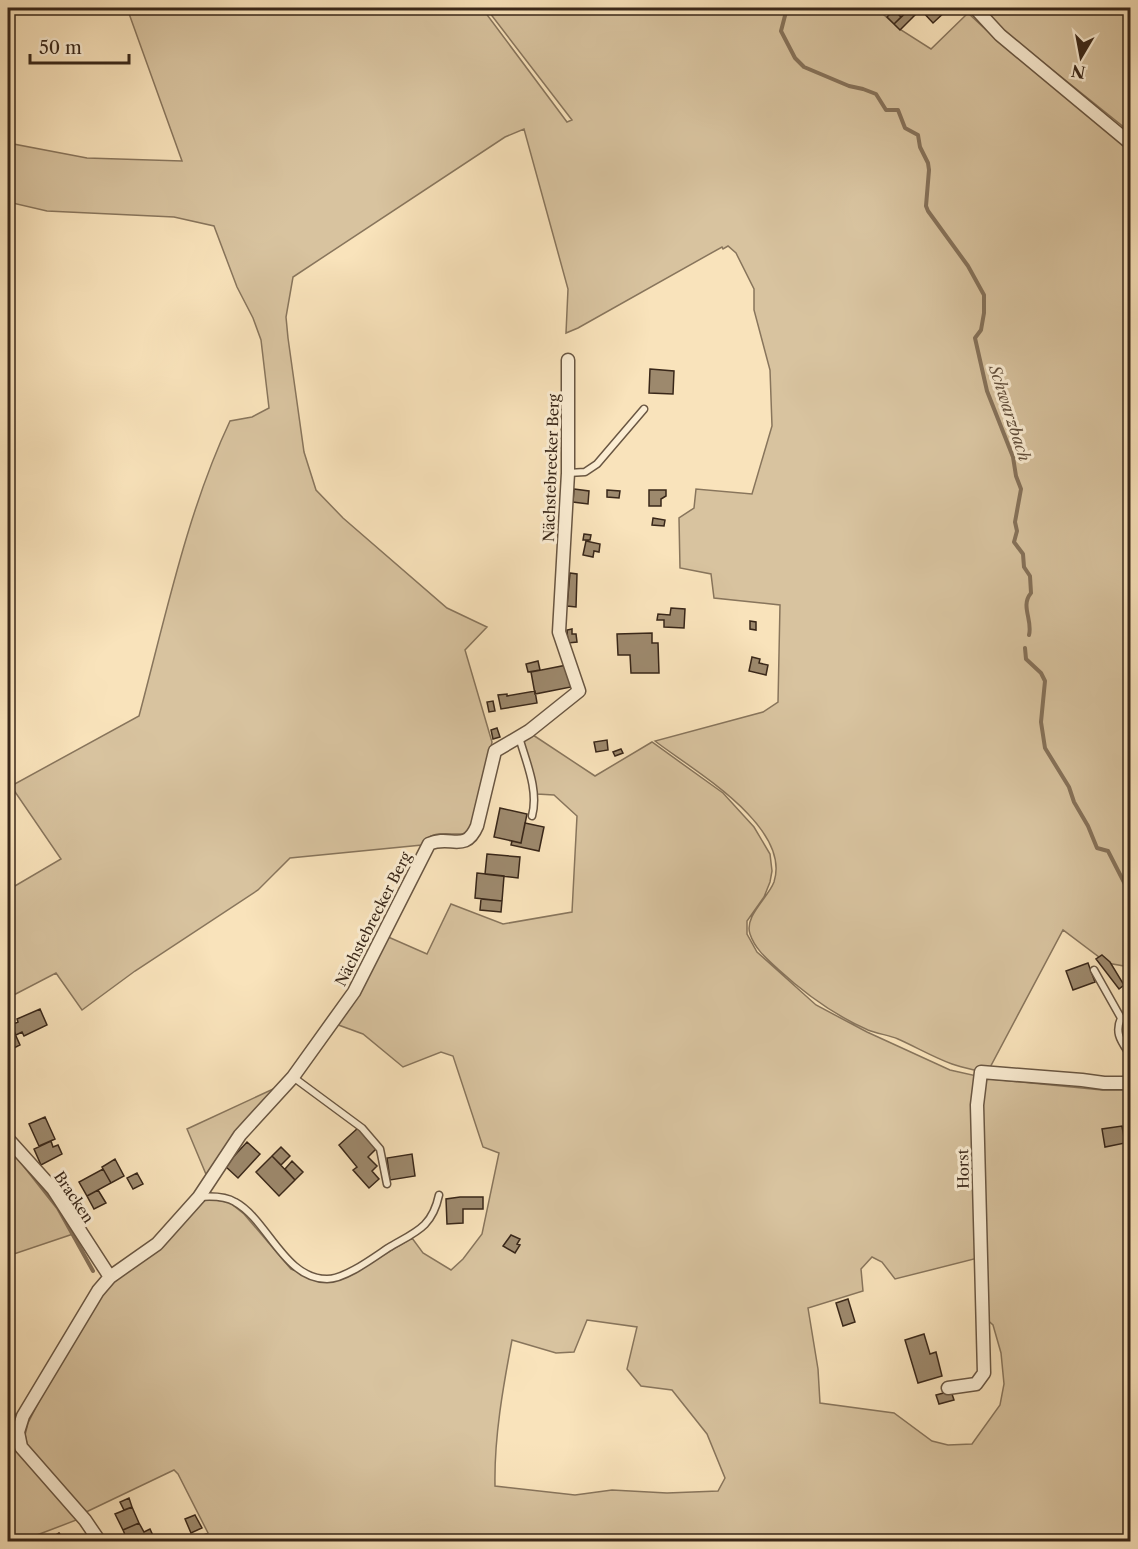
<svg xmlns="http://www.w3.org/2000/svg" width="1138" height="1549" font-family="'Libre Caslon Text',serif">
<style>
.green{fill:#d8c39f;stroke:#88755c;stroke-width:1.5;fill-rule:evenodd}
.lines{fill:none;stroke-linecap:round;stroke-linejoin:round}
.stream{stroke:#857159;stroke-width:4}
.building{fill:#9d896d;stroke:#392719;stroke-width:1.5}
.service-casing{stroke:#695642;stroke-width:9}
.minor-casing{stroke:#695642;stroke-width:15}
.service{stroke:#fbedd3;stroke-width:6}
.minor{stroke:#fbedd3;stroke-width:12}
.labels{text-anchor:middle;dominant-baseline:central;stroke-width:6;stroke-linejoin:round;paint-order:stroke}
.street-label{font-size:15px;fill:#392719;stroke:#fbedd3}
.water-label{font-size:16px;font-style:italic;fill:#5f4c39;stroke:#fbedd3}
</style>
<rect width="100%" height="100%" fill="#f9e3bb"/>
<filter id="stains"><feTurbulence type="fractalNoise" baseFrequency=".00333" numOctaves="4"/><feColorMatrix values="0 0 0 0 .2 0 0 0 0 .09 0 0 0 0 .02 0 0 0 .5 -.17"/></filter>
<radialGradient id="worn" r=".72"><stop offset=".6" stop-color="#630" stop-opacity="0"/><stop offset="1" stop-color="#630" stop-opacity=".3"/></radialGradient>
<!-- green -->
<path class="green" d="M127,8H217L232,12L240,8H482L567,122L572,120L486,8H876L901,30L931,49L968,13L998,41L1130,149V967L1107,963L1063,930L987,1073C976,1070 963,1068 952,1064C933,1057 916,1047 898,1039C889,1035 878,1034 868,1030C834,1015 805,994 778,969C767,959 755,949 750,934C744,916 768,898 774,882C792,826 691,769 655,741L763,712L778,702L780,605L714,598L711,574L680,568L679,518L694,508L696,489L752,494L772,426L770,370L754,310V289L736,253L728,246L723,249L722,247L578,328L566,333L568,289L524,129L505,137L293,277L286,317L288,338L304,452L316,490L343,518L447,608L487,627L465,650L492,742L476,822L470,833C453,837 431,827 422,845L290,858L258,890L135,971L82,1010L56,973L8,998V890L61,859L11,786L139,716C165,619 187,512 230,421L252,417L269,408L261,340L253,318L237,287L214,226L174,217L47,211L8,202V143L87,158L182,161Z
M982,8H1130V132L1004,31Z
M530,733L595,776L652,742L723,793L754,827L770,854L772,871L770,882L764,897L747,921V934L757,952L816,1005L867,1032L950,1070L977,1076L978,1258L895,1279L882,1262L872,1257L861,1269L863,1291L808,1308L818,1369L820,1403L894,1413L932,1441L948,1445L972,1444L1000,1405L1004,1384L1001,1353L993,1325L983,1316L981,1078L1102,1090H1130V1541H190L208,1533L178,1474L174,1470L84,1513L28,1448L25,1435L28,1423L50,1380L103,1291L159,1246L199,1202L210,1199L229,1202L244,1214L291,1269L326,1282L348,1276L412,1238L423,1253L451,1270L463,1259L482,1234L499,1153L483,1147L453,1056L441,1052L403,1067L363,1034L333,1023L386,936L427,954L451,904L503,924L572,912L577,816L554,795L537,794L522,739ZM587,1320L637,1327L627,1369L641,1386L672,1390L707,1434L725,1478L718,1491L667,1493L612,1490L575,1495L495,1486C494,1438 503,1387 512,1340L556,1353L574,1352Z
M284,1084L208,1179L187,1129Z
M8,1141L52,1190L76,1233L8,1256Z
M19,1413L15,1430L79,1519L37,1535L29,1541L8,1542V1417Z"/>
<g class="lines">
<!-- stream -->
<path class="stream" d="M787,8L781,31L795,58L804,67L849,86L863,89L876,94L886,110H898L905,128L918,135L920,147L928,163L929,170L926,206L928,211L968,266L984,295V313L981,330L975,338L987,391L1013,457L1016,476L1021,489L1015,522L1017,531L1014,542L1023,554L1024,567L1030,576L1031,593C1020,606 1033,620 1029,635
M1025,648L1026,659L1041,673L1045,681L1041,722L1045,748L1069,787L1074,802L1088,826L1097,848L1108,851L1130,894
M21,1161L58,1208L93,1271"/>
</g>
<!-- building -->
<path class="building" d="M901,8H911L901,17L896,12Z
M911,8H918L920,10L900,30L894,24Z
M926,8H945L947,10L933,23L922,11Z
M894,10L901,17L894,24L887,17Z
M650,369L674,371L673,394L649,393Z
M574,489L589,491L588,504L573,502Z
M607,490L620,491L619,498L607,497Z
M649,490H666V496L661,499V506H649Z
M653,518L665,520L664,526L652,525Z
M584,534L591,535L590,540H583Z
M586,541L600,544L599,552L594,551L593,557L583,555Z
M570,573L577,574L576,607L567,606Z
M671,608L685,609L684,628L664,627V620H657L658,614L670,615Z
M750,621L756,622V630L750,629Z
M572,629V634H576L577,642L568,643L567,630Z
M652,633V643H658L659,673H631L630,655H618L617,634Z
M752,657L760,659L759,663L768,665L766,675L749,671Z
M538,661L540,670L528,672L526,664Z
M567,665L571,687L535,694L531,672Z
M535,691L537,703L501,709L498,695L507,694V696Z
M493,701L495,711L489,712L487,702Z
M497,728L500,737L493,739L491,730Z
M607,740L608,750L596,752L594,742Z
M621,749L623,753L615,756L613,752Z
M500,808L527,814L521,843L494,837Z
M525,823L544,827L539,851L511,845L512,841L521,843Z
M487,854L520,857L518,878L485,874Z
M477,873L504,876L502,901L475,898Z
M481,899L502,901L501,912L480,910Z
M1102,955L1110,962L1124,985L1119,989L1096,959Z
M1088,963L1095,982L1073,990L1066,971Z
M40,1009L47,1025L24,1036L22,1032L16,1035L11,1025L18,1022L17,1019Z
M1130,1019V1037L1125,1029L1129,1026L1126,1023Z
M11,1025L20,1045L8,1051V1027Z
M45,1117L55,1139L39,1146L29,1124Z
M1122,1126L1125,1143L1105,1147L1102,1129Z
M358,1128L376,1149L368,1157L377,1166L372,1171L379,1179L369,1188L353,1170L357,1167L339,1145Z
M51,1141L53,1147L58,1145L62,1154L41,1165L34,1149Z
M247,1142L260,1154L238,1178L225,1166Z
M281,1147L290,1156L281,1165L272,1156Z
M412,1154L415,1176L390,1180L387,1158Z
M272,1156L295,1180L279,1196L256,1172Z
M115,1159L124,1176L111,1183L102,1167Z
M292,1161L303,1172L295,1180L285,1169Z
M103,1169L111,1183L87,1196L79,1182Z
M137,1173L143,1184L133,1189L127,1178Z
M98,1190L106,1203L94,1209L87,1196Z
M460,1197H483V1209H463V1223L447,1224L446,1199Z
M511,1235L520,1239L517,1244L520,1245L515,1253L503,1246Z
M848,1299L855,1322L843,1326L836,1303Z
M924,1334L930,1354L936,1352L942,1376L918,1383L905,1340Z
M951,1391L954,1400L939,1404L936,1395Z
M129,1498L132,1507L124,1510L120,1502Z
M132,1507L139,1523L123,1530L115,1514Z
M195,1515L202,1528L191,1533L185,1519Z
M139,1523L144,1532L150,1529L154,1538L146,1542H128L123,1530Z
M59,1533L64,1540L54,1542L52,1537Z"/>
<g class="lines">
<!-- service casing -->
<g class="service-casing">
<path id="service" d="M568,473L585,472L597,464L644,409
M519,737C526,762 539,790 532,816
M1094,970L1121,1018C1114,1034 1122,1042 1130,1055
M293,1077L362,1128L380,1149L387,1184
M199,1197C211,1196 225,1196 235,1202C268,1220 284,1279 327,1279C345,1279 373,1258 388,1248C415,1232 432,1228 439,1195"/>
</g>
<!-- minor casing -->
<g class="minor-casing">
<path id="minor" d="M975,8L1000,35L1130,143
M8,1139L53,1189L110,1277
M948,1388L976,1384L984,1373L977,1105L981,1072L1082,1080L1104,1083H1130
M100,1542L85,1520L21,1447L18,1432L23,1416L98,1291L110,1277L157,1244L199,1197L240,1135L293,1077L354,992L429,844C450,834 465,854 477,826L495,751L529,731L579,691L559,632L568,473V360"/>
</g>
<!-- service -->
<use href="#service" class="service"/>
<!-- minor -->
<use href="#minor" class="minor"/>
</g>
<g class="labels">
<!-- street labels -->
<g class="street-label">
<text transform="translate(551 468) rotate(-88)">Nächstebrecker Berg</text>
<text transform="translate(373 919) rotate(-63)">Nächstebrecker Berg</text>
<text transform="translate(963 1169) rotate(-91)">Horst</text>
<text transform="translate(74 1197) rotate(56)">Bracken</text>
</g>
<!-- water labels -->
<g class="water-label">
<text transform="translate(1010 413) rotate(72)">Schwarzbach</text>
</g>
</g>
<!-- margin -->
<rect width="1138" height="1549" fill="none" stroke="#f9e3bb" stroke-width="30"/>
<rect x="9" y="9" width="1120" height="1531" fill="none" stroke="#392719" stroke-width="3"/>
<rect x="15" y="15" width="1108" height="1519" fill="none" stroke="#392719" stroke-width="1.5"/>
<!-- north arrow -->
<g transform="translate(1081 57) rotate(190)" stroke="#fbedd3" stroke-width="4.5" paint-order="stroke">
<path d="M0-4.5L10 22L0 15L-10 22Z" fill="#392719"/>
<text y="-9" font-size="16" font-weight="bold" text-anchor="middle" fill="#392719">N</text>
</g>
<!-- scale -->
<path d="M30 54v9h99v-9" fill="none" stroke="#392719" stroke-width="3"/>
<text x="39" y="54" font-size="18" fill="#392719" stroke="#fbedd3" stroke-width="4.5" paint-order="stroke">50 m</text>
<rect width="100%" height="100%" filter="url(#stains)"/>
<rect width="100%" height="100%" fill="url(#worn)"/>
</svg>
